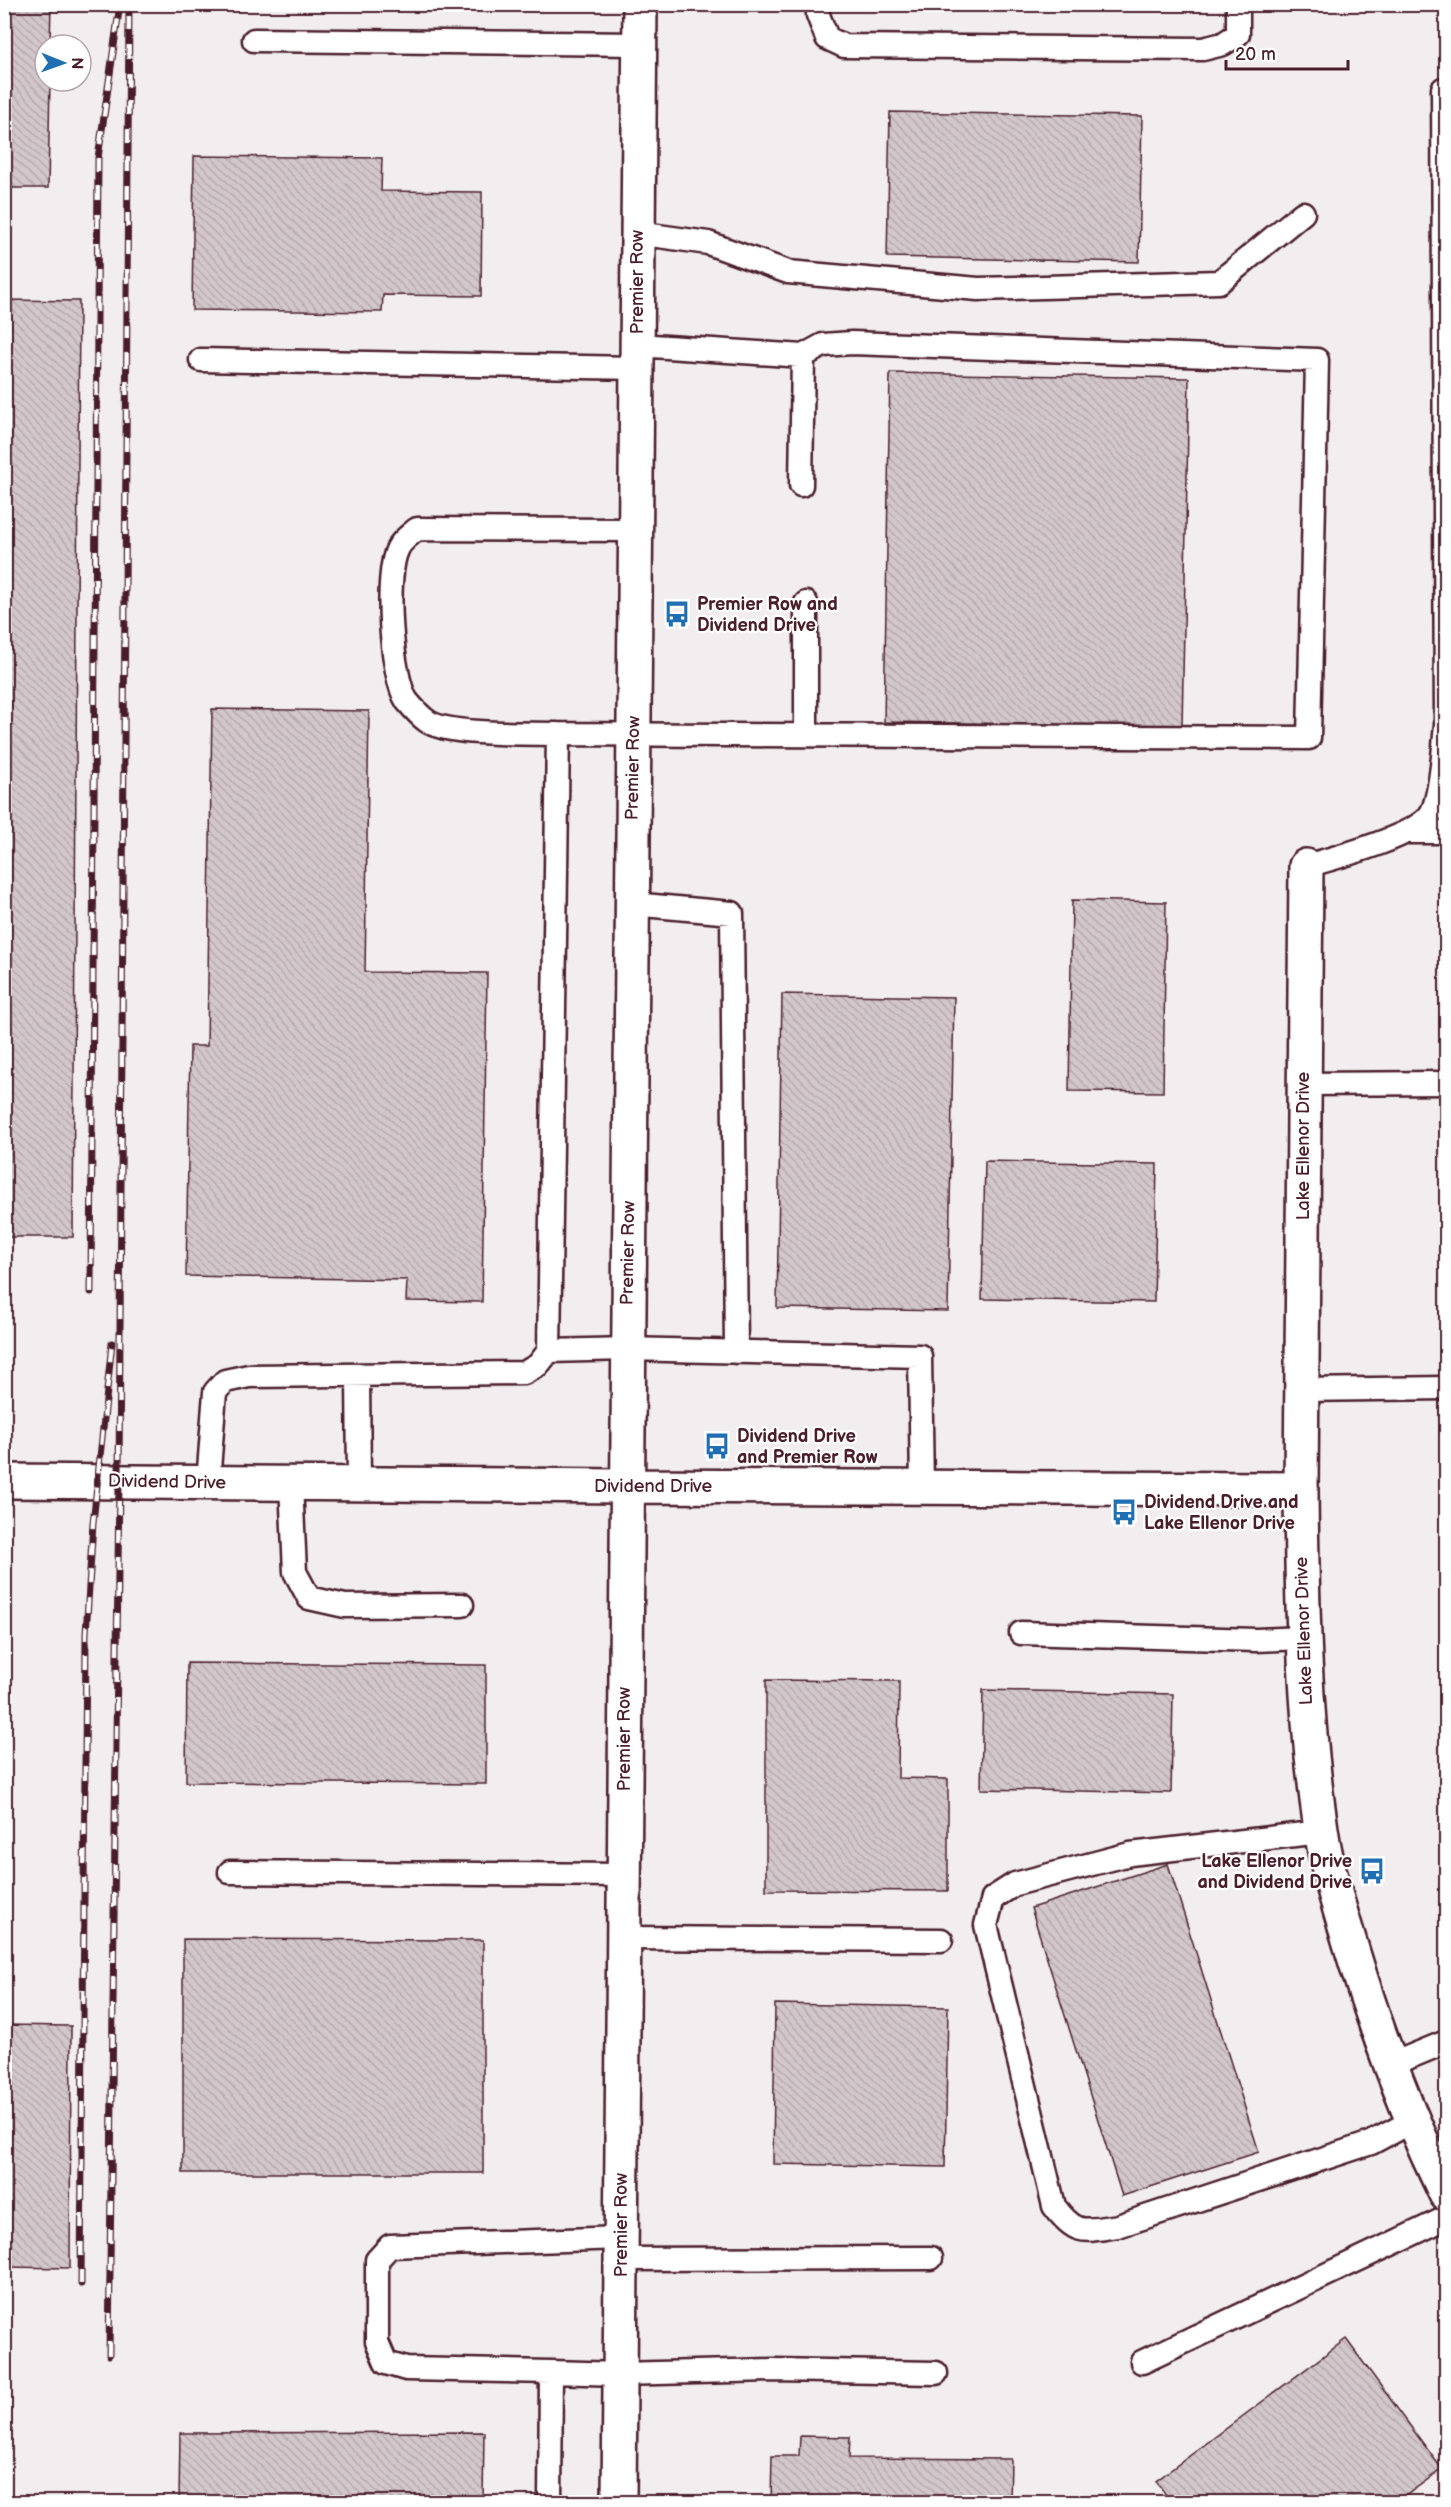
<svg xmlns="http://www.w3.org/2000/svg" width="1451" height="2507" font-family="'Balsamiq Sans',sans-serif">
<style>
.built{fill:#f2eeef;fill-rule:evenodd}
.building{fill:url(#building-back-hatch);stroke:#4a1f2b;stroke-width:1.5}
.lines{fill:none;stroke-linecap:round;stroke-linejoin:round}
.service-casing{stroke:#4a1f2b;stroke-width:27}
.minor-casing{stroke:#4a1f2b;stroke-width:38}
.tertiary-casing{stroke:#4a1f2b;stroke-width:38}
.service{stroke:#fff;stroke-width:22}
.minor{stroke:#fff;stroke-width:33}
.tertiary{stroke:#fff;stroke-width:33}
.rail-casing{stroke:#4a1f2b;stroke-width:7}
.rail{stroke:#fff;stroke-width:4.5;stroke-dasharray:14;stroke-linecap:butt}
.labels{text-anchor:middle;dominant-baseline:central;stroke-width:4.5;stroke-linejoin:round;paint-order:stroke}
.street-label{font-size:18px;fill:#4a1f2b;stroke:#fff}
.poi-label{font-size:18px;font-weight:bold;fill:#4a1f2b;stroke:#fff;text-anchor:start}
</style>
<defs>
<pattern id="building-back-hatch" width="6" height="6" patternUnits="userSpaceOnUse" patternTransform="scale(1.5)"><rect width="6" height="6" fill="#d2c7cb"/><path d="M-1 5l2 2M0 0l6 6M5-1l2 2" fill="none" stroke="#b6aaae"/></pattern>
</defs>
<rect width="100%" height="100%" fill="#fff"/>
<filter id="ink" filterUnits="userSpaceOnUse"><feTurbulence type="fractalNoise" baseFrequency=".0167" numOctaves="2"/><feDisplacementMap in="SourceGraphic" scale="12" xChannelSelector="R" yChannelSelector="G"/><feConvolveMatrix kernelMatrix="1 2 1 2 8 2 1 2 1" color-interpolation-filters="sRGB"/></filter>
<g filter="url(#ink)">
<!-- built -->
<path class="built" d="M5,5H1446V2502H5ZM45,45H81V81H45Z"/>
<!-- building -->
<path class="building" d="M4,4H51L50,45H45V81H50L48,188H4Z
M890,112L1142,116L1139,262L887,257Z
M194,156L382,158L381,191L482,192L481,296L383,295L382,312L192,310Z
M4,300L79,301L73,1237H4Z
M890,373L1189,378L1182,726L884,722Z
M212,709L369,711L365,972L487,973L482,1302L406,1301L407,1280L186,1276L190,1046H207Z
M1072,900L1166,902L1163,1092L1069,1091Z
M782,994L954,997L948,1311L777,1308Z
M985,1161L1157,1164L1154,1302L982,1299Z
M187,1663L486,1665V1784L186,1782Z
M766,1680L899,1681L898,1778L948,1779V1891L766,1890Z
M983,1690L1173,1694L1171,1793L981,1789Z
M1168,1864L1259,2152L1122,2196L1031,1908Z
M183,1939L483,1940V2173H183Z
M775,2004L948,2007L945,2167L773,2164Z
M4,2025L71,2026L70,2268L4,2267Z
M1346,2339L1442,2469L1397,2502H1171L1156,2481Z
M484,2432L483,2502H179L180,2433Z
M800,2436L850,2437L849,2458L1011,2459L1010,2502H771L772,2456H799Z"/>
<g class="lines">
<!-- service casing -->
<g class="service-casing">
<path id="service" d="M818,4V15L827,38L844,46L1203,49L1223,44L1238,34V4
M254,40L640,44
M637,233L708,243L788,272L978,289L1219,282L1303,213
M201,360L637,368
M801,485L803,356
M635,530L417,529C411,534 401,541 398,548C384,574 391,677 407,701C412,707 420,716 427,721C448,736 530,733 558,734L1309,738L1317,360L852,343L823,345L803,356L637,345
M806,603V733
M1406,832H1446
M1306,866C1334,858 1414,837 1430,815C1441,800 1444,744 1446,724L1443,89L1446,90
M632,904L732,913L736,1352
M1303,1084L1446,1083
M549,1351L627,1349L920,1356L922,1488
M358,1375L359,1484
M1302,1390L1446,1388
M208,1483L215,1392L225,1381L249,1376L524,1373L538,1365L549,1351L558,734
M291,1484L295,1572L309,1598L345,1606L462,1605
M1021,1633L1256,1640L1302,1638
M1321,1832L1130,1854L1015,1884L993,1898L986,1925L1054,2206C1076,2236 1084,2231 1118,2226L1371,2143L1412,2121
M230,1872L623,1875
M623,1938L941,1940
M1390,2065L1446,2042
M621,2259L931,2258
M1142,2362L1446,2218
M551,2372L406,2369L386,2363L377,2342V2260L390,2246L621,2238
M550,2502L551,2372L620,2374L773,2370L936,2373"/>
</g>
<!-- minor casing -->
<g class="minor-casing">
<path id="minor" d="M4,1481L626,1486
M1301,1489L1306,866"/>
</g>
<!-- tertiary casing -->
<g class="tertiary-casing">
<path id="tertiary" d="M626,1486L1301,1489C1302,1603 1304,1716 1321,1829C1327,1871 1341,1913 1353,1953C1378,2036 1408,2116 1446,2194
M619,2502L640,4"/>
</g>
<!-- service -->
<use href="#service" class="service"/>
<!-- minor -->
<use href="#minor" class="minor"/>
<!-- tertiary -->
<use href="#tertiary" class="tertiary"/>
<!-- rail casing -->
<g class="rail-casing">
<path id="rail" d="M91,1292L98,158L120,4
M81,2284L86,1634L93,1523L112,1343
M109,2355L119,1481L129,4"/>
</g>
<!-- rail -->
<use href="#rail" class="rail"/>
</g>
</g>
<!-- icons -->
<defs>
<g id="bus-bare" transform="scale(2.07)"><path d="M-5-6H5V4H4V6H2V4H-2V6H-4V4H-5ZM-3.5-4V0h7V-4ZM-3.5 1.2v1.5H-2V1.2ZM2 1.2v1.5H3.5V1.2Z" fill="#1f6fb2" stroke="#fff" stroke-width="2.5" paint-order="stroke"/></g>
</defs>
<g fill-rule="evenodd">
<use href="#bus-bare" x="677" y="614"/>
<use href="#bus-bare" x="717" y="1446"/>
<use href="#bus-bare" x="1124" y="1512"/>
<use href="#bus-bare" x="1372" y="1871"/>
</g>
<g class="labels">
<!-- street labels -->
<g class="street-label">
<text transform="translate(637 282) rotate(-90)">Premier Row</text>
<text transform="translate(633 768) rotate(-89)">Premier Row</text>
<text transform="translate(1303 1146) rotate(-90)">Lake Ellenor Drive</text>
<text transform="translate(628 1253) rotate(-89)">Premier Row</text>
<text transform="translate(167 1482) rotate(1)">Dividend Drive</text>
<text x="653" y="1486">Dividend Drive</text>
<text transform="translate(1304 1631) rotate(-92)">Lake Ellenor Drive</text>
<text transform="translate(624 1739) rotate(-90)">Premier Row</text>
<text transform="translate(621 2225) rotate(-90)">Premier Row</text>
</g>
<!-- poi labels -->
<g class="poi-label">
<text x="697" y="604">Premier Row and<tspan x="697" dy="21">Dividend Drive</tspan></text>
<text x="737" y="1436">Dividend Drive<tspan x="737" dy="21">and Premier Row</tspan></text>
<text x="1144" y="1502">Dividend Drive and<tspan x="1144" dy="21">Lake Ellenor Drive</tspan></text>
<text x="1352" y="1861" text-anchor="end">Lake Ellenor Drive<tspan x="1352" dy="21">and Dividend Drive</tspan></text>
</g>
</g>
<!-- margin -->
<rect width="1451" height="2507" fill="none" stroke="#fff" stroke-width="24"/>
<rect x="12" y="12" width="1427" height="2483" fill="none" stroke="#4a1f2b" stroke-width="2" filter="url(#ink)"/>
<!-- north arrow -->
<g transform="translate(63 63) rotate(91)"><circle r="28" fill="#ffffff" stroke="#b7a5aa" stroke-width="1.5"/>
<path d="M0-4.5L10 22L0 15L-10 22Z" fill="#1f6fb2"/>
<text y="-9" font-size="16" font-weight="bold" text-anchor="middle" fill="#4a1f2b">N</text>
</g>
<!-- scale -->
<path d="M1226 60v9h122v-9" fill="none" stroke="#4a1f2b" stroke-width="3"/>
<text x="1235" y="60" font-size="18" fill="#4a1f2b" stroke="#ffffff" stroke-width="4.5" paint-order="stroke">20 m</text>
</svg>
